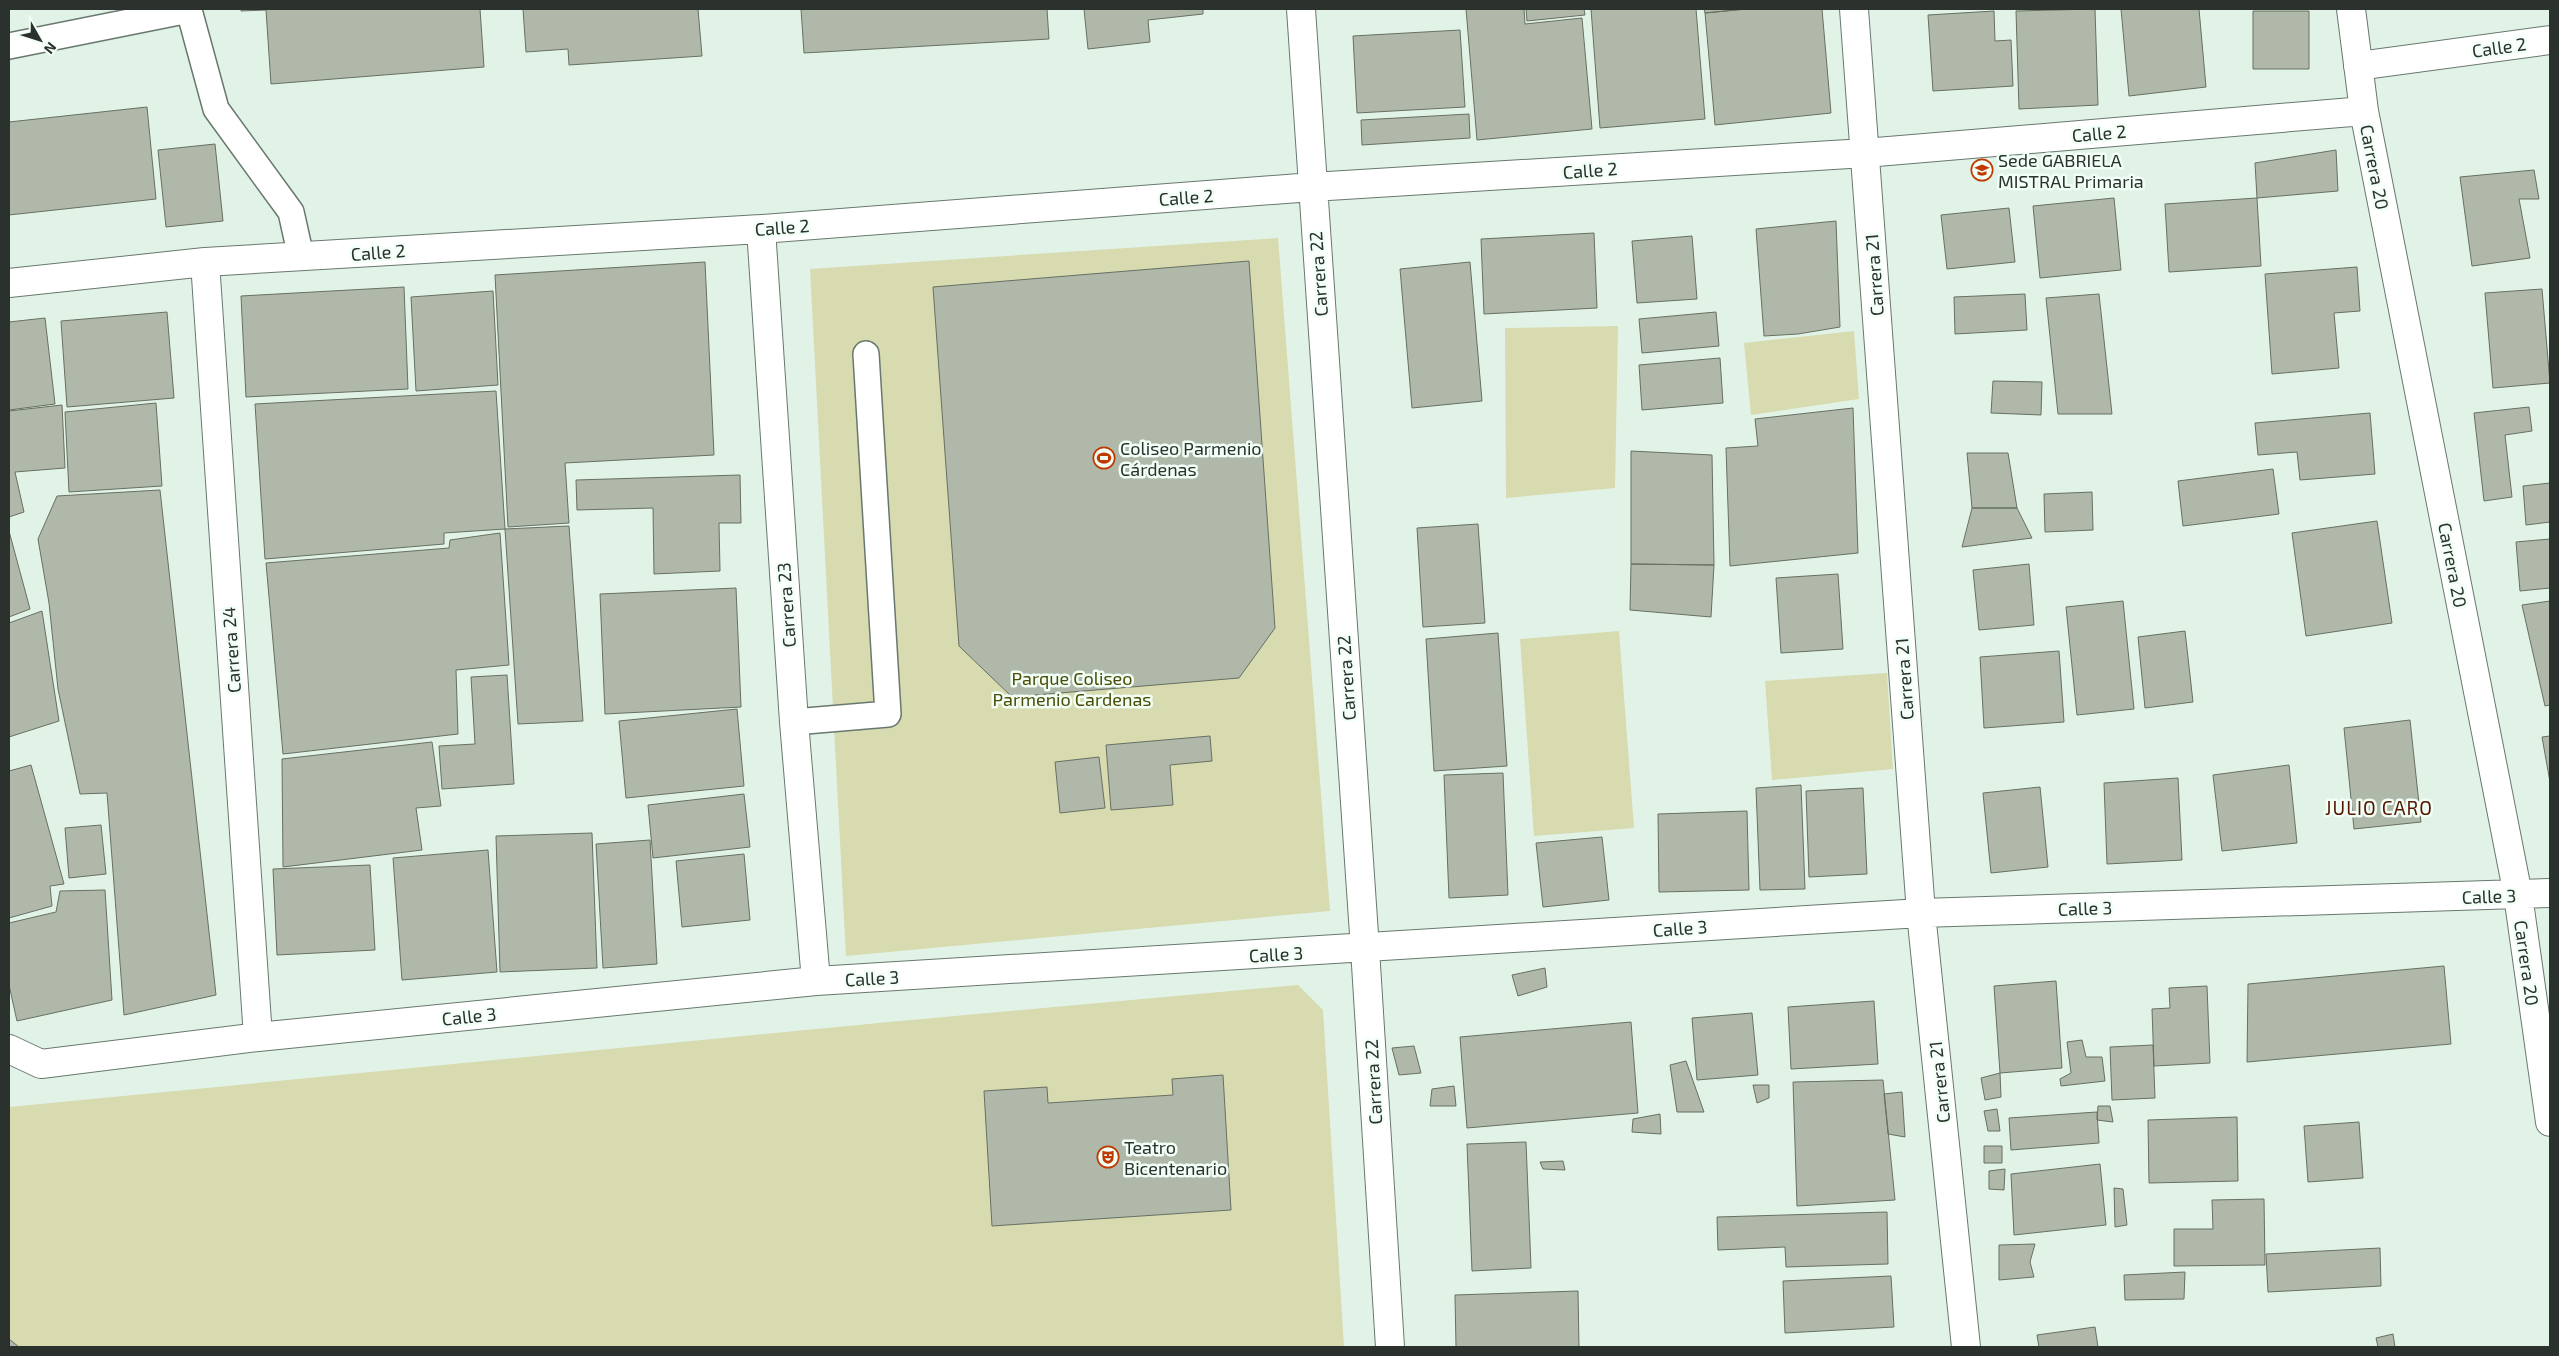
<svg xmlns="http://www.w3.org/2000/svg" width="2559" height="1356" font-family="'Exo 2',sans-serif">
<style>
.green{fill:#d8dab0}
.building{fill:#afb8a9;stroke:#677062}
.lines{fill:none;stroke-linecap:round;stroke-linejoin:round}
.lane-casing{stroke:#68786e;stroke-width:28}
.street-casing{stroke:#68786e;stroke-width:30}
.lane{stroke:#fff;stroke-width:25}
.street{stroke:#fff;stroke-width:28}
.labels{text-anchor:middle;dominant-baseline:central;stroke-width:5;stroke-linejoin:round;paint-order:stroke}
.street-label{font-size:18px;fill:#2b312d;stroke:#f1fff6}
.poi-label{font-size:18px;fill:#2b312d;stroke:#f1fff6;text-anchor:start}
.park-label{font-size:18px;fill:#4c4c06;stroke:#f1fff6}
.neighbourhood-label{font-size:19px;letter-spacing:1px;fill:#561500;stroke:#f1fff6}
</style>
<rect width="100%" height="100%" fill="#e1f3e7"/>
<!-- green -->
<path class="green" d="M1278,238L1330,911L846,956L810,269Z
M1618,326L1615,488L1506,498L1505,328Z
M1854,331L1859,399L1751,415L1744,343Z
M1619,631L1634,828L1534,836L1520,639Z
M1887,673L1893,769L1772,780L1765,681Z
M1298,985L1323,1010L1344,1347H9V1107L889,1022Z"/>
<!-- building -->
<path class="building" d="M241,9H480L484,67L271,84L266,10L241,11Z
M523,9H698L702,56L569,65L568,49L526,52Z
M801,9H1047L1049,39L804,53Z
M1084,9H1203V14L1148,20L1150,42L1088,49Z
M1466,9H1524L1525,24L1582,18L1592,129L1477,140Z
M1526,9H1584L1585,15L1527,21Z
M1591,9H1696L1705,119L1600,128Z
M1704,9H1746L1705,13Z
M1746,9H1822L1831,113L1715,125L1705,13Z
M2095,9L2098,105L2019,109L2016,11Z
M2121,9H2199L2206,87L2129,96Z
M1994,11L1995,41L2011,40L2013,86L1933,91L1928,15Z
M2253,11H2309V69H2253Z
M1460,30L1465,107L1357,113L1353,36Z
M147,107L156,199L9,215V122Z
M1469,114L1470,138L1362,145L1361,120Z
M215,144L223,221L166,227L158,150Z
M2336,150L2338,191L2257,198L2255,163Z
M2534,170L2539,199H2519L2530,258L2472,266L2460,177Z
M2114,198L2121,270L2040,278L2033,206Z
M2257,198L2261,266L2169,272L2165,204Z
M2009,208L2015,262L1947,269L1941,215Z
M1836,221L1840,327L1798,334L1764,336L1756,229Z
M1594,233L1597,308L1484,314L1481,239Z
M1692,236L1697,299L1637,303L1632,241Z
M1249,261L1275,628L1239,678L1012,697L959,646L933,287Z
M705,262L714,455L565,463L569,523L508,527L495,275Z
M1470,262L1482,401L1412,408L1400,269Z
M2357,267L2360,311L2334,313L2339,368L2272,374L2265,274Z
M404,287L408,389L246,397L241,296Z
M2542,289L2550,383L2493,388L2485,293Z
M493,291L498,385L416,391L411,297Z
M2025,294L2027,330L1955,334L1954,297Z
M2099,294L2112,414H2058L2046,298Z
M167,312L174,398L67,407L61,321Z
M1716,312L1719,346L1642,353L1639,319Z
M45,318L55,404L9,410V322Z
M1720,358L1723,403L1642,410L1639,365Z
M1993,381L2042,382L2041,415L1991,413Z
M496,391L505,529L444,533V544L265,559L255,404Z
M156,403L162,486L69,492L65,412Z
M62,405L65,468L15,472L24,512L9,517V411Z
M2529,407L2532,431L2505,435L2512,497L2484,501L2474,413Z
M1853,408L1858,553L1730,566L1726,448L1758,446L1755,419Z
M2370,413L2375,474L2300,480L2297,452L2258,455L2255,423Z
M1631,451L1712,455L1714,565L1631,564Z
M1967,453H2008L2017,508H1972Z
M2273,469L2279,514L2183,526L2178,481Z
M740,475L741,523H719L720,571L654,574L653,508L577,510L576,480Z
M2550,483V522L2526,525L2523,486Z
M160,490L216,995L124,1015L107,793L80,794L58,689L49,603L38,539L57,496Z
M2092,492L2093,530L2045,532L2044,494Z
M1972,508H2017L2032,538L1962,547Z
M2377,521L2392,623L2306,636L2292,533Z
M1478,524L1485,623L1423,627L1417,528Z
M569,526L583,721L518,724L505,529Z
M9,531L30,609L9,617Z
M500,533L509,665L456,670L458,734L283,754L266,563L449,548L450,540Z
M2550,539V588L2520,591L2516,542Z
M1631,564L1714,565L1711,617L1630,610Z
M2029,564L2034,625L1979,630L1973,570Z
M1838,574L1843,649L1781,653L1776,578Z
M736,588L741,707L605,714L600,594Z
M2123,601L2134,709L2077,715L2066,607Z
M2550,601V705L2545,706L2522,605Z
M42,611L59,721L9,737V623Z
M2185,631L2193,702L2145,708L2138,637Z
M1498,633L1507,766L1434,771L1426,639Z
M2059,651L2064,722L1984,728L1980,657Z
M507,675L514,784L442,789L439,746L475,744L471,677Z
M737,709L744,786L626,798L619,721Z
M2410,720L2421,822L2354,829L2344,728Z
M1210,736L1212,761L1170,765L1173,805L1111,810L1106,745Z
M2550,736V782L2542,737Z
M432,742L441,806L416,808L422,850L283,867L282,759Z
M1099,757L1105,808L1060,813L1055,762Z
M31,765L64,884L50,886L52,906L9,918V771Z
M2289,765L2297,843L2222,851L2213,775Z
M1503,773L1508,895L1449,898L1444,775Z
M2178,778L2182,860L2107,864L2104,783Z
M1801,785L1805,889L1760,890L1756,788Z
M2040,787L2048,867L1991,873L1983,793Z
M1863,788L1867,874L1809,877L1806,791Z
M744,794L750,847L653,858L648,805Z
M1747,811L1749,890L1659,892L1658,814Z
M101,825L106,874L69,878L65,828Z
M592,833L597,968L500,972L496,836Z
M1602,837L1609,900L1543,907L1536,843Z
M650,840L657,964L603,968L596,844Z
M488,850L497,972L402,980L393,858Z
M744,854L750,920L682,927L676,861Z
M370,865L375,950L277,955L273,869Z
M105,890L112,1000L17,1021L9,985V923L56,912L60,891Z
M2444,966L2451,1044L2247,1062L2248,984Z
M1545,968L1547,987L1518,996L1512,975Z
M2056,981L2062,1068L2000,1073L1994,986Z
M2207,986L2210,1063L2154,1066L2152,1009L2170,1008L2169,988Z
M1874,1001L1878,1064L1791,1069L1788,1007Z
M1752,1013L1758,1075L1697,1080L1692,1018Z
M1631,1022L1638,1113L1467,1128L1460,1037Z
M2082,1040L2086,1057H2102L2105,1081L2061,1086L2060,1079L2071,1073L2067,1042Z
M2153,1045L2155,1098L2112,1100L2110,1047Z
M1414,1046L1421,1073L1399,1075L1392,1048Z
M1686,1061L1704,1112H1677L1670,1065Z
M2000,1073L2001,1097L1985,1100L1981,1078Z
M1223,1075L1231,1210L992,1226L984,1091L1047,1087L1048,1103L1173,1095L1172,1079Z
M1883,1080L1895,1200L1797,1206L1793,1082Z
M1753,1085H1769V1098L1757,1103Z
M1454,1086L1456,1106H1430L1432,1089Z
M1902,1092L1905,1137L1888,1134L1884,1094Z
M2098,1106H2110L2113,1122L2097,1120Z
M1997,1109L2000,1131H1988L1984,1111Z
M2097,1112L2099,1143L2011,1150L2009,1118Z
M1660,1114L1661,1134L1632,1132L1633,1119Z
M2237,1117L2238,1181L2149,1183L2148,1120Z
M2359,1122L2363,1178L2308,1182L2304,1126Z
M1526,1142L1531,1268L1472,1271L1467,1144Z
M1984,1146H2002V1163H1984Z
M1563,1161L1565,1170L1543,1169L1540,1162Z
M2100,1164L2106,1225L2014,1235L2011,1174Z
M2005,1169L2004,1190L1989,1189V1171Z
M2114,1188L2123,1189L2127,1225L2115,1227Z
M2264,1199L2265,1265L2174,1266V1229H2213L2212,1200Z
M1887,1212L1888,1264L1786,1267L1785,1247L1718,1250L1717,1217Z
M2035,1244L2030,1262L2034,1277L1999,1280V1245Z
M2380,1248L2381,1286L2268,1292L2266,1254Z
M2185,1272L2184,1299L2125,1300L2124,1275Z
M1891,1276L1894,1327L1785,1333L1783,1281Z
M1578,1291L1579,1347H1456L1455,1295Z
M2095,1327L2098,1347H2039L2037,1335Z
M2393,1334L2395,1347H2378L2376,1338Z
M9,1339L19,1347H9Z"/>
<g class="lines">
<!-- lane casing -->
<g class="lane-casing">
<path id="lane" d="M9,46L189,10L216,109L291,212L301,257
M794,722L888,714L866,354"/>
</g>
<!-- street casing -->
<g class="street-casing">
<path id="street" d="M1301,9L1365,949L1390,1347
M1854,9L1921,913L1966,1347
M2351,9L2364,111L2518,895L2550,1122
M2358,66L2550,40
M761,229L794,722L816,981
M205,262L258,1037
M9,283L205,262L761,229L1312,187L1865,153L2364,111
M9,1049L41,1064L258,1037L816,981L1921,913L2550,893"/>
</g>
<!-- lane -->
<use href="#lane" class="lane"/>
<!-- street -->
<use href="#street" class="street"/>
</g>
<!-- icons -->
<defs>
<g id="university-ring" transform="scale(1.125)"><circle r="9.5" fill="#f1fff6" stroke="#c03900" stroke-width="1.5"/><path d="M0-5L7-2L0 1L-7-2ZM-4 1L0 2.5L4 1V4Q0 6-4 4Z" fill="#c03900"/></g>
<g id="stadium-ring" transform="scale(1.125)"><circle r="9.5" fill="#f1fff6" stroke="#c03900" stroke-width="1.5"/><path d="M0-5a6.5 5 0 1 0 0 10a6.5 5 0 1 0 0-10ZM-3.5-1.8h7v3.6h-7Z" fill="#c03900"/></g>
<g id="theatre-ring" transform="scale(1.125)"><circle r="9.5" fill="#f1fff6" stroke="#c03900" stroke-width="1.5"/><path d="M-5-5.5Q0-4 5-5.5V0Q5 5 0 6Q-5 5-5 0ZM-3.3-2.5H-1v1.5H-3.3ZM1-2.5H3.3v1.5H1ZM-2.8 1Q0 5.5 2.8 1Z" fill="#c03900"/></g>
</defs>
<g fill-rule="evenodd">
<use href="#university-ring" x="1982" y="170"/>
<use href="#stadium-ring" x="1104" y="458"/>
<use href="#theatre-ring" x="1108" y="1157"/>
</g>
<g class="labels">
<!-- street labels -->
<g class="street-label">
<text transform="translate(2499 47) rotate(-8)">Calle 2</text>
<text transform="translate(2099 133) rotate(-5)">Calle 2</text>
<text transform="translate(2375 167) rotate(79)">Carrera 20</text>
<text transform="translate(1590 170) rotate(-4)">Calle 2</text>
<text transform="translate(1186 197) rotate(-4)">Calle 2</text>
<text transform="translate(782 227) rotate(-4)">Calle 2</text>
<text transform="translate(378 252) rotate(-4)">Calle 2</text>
<text transform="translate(1318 274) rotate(-94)">Carrera 22</text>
<text transform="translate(1874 275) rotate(-94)">Carrera 21</text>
<text transform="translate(2453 565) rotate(79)">Carrera 20</text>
<text transform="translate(786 605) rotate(-94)">Carrera 23</text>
<text transform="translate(231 650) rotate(-94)">Carrera 24</text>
<text transform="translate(1346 678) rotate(-94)">Carrera 22</text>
<text transform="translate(1904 679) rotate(-94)">Carrera 21</text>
<text transform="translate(2489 896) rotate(-2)">Calle 3</text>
<text transform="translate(2085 908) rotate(-2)">Calle 3</text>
<text transform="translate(1680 928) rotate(-4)">Calle 3</text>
<text transform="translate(1276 954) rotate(-3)">Calle 3</text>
<text transform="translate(2527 963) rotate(82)">Carrera 20</text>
<text transform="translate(872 978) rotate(-3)">Calle 3</text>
<text transform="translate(469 1016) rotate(-6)">Calle 3</text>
<text transform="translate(1373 1082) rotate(-93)">Carrera 22</text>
<text transform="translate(1939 1082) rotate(-96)">Carrera 21</text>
</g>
<!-- poi labels -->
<g class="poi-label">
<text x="1998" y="160">Sede GABRIELA<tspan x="1998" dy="21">MISTRAL Primaria</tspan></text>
<text x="1120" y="448">Coliseo Parmenio<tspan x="1120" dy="21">Cárdenas</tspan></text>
<text x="1124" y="1147">Teatro<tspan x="1124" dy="21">Bicentenario</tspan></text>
</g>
<!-- park labels -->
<g class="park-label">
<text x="1072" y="678">Parque Coliseo<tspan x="1072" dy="21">Parmenio Cardenas</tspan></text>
</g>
<!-- neighbourhood labels -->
<g class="neighbourhood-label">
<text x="2379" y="807">JULIO CARO</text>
</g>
</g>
<!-- border -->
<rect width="2559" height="1356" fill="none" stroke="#2b312d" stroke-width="20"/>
<!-- north arrow -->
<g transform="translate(40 40) rotate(129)" stroke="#f1fff6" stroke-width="4" paint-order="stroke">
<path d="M0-4L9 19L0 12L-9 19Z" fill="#2b312d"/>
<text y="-8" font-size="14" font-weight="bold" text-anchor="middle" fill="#2b312d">N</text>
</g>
</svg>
